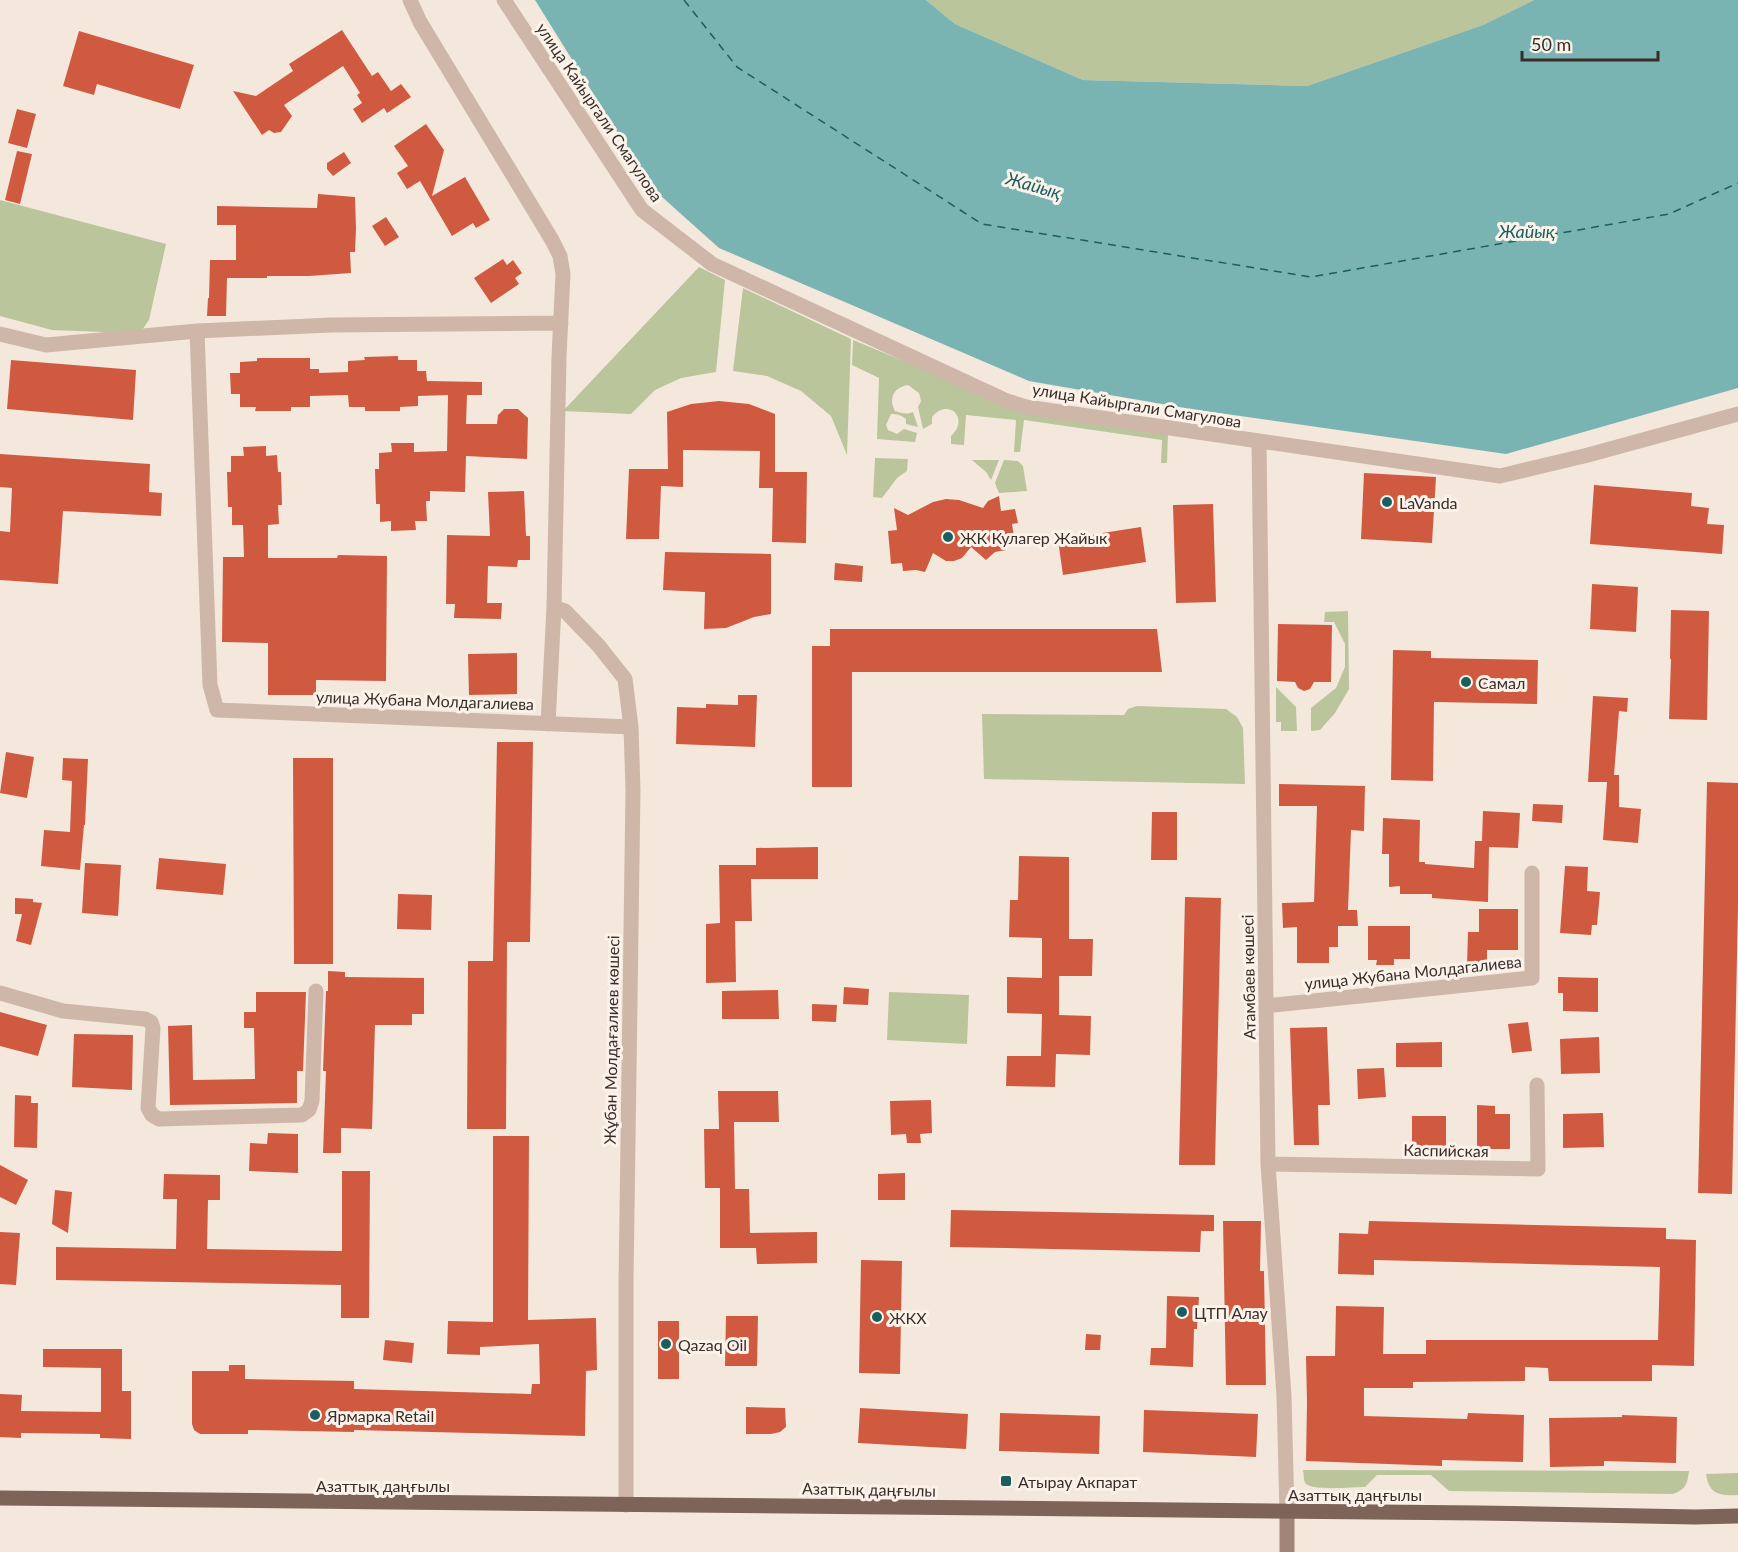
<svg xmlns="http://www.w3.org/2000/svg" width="1738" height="1552" font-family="Lato,sans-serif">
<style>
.green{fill:#bac59b}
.water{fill:#79b4b3}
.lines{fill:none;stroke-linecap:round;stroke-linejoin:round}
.ferry{stroke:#1a5f60;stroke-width:1.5;stroke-dasharray:8 6;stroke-linecap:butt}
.building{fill:#d05a40}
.street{stroke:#ceb7a8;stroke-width:15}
.secondary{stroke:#a28579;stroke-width:15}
.primary{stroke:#7d6358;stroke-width:15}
.poi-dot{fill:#1a5f60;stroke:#fbf2ea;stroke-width:2}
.labels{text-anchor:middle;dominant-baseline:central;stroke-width:6;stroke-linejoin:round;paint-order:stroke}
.street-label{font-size:16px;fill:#3a2d29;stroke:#fbf2ea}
.poi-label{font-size:16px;fill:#3a2d29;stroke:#fbf2ea;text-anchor:start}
.water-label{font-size:18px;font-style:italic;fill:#1a5f60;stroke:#fbf2ea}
</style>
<rect width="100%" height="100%" fill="#f4e8dd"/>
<!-- green -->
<path class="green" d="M926,0H1534L1483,25L1307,86L1083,80L955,24Z
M0,200L166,244L149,320L142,330L130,333L52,330L0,316Z
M699,267L725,280L716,372L681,378L655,390L631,414L563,411Z
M743,288L851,339L847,455L831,416L801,391L767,376L733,371Z
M853,340L1032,414L1168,433L1167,463H1161L1162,440L1024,420L1020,452H1014L1016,420L966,415L964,445L951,444V436C970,419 949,397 932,417V424L923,429L918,407L921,401L919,393L908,385C894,387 888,398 895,411C902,413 906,415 913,412L918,427L906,424V419C901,415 897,414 891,414L886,425L888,430L897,434L904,429L917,433L915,442L877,439L879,378L852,365Z
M875,458L908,459L907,471L897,478L882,498L873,497Z
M972,460H999L991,480L986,472Z
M1004,460L1018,461L1023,466L1027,491L999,493L995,483Z
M1348,611L1349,689L1335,713L1320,730L1311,731V708L1336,688L1345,667V644L1334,622H1324L1325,612Z
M1276,687L1296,707L1297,731H1281V722H1276Z
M1137,706L1226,709L1237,717L1243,728L1245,784L984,779L982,714L1124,715L1128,709Z
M889,992L969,995L967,1044L887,1040Z
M1303,1470L1689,1471C1687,1485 1686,1489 1673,1494L1449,1491L1431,1475H1377L1365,1487C1354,1487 1314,1491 1306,1484C1303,1481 1304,1474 1303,1470Z
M1738,1473V1495C1719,1496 1709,1494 1706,1474Z"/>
<!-- water -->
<path class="water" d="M535,0H926L955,24L1083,80L1307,86L1483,25L1534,0H1738V388L1506,454L1191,409L1029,381L719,248L652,188Z"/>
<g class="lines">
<!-- ferry -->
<path class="ferry" d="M684,0L737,67L982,224L1311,277L1669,214L1738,183"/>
</g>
<!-- building -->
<path class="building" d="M342,30L372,76L378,72L391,91L401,84L411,97L387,113L384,108L362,123L353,109L362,103L357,95L360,93L343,66L284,105L292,116L281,132L274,133L269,130L262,135L233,91L256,96L293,71L289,64Z
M79,31L194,65L180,109L97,84L94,95L63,86Z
M17,109L36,114L27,148L8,143Z
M426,124L444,150L432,196L465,177L490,220L476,228L473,223L452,236L420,181L407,189L397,173L408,166L394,146Z
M17,151L32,154L20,204L5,200Z
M344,152L351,163L333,176L327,169V163Z
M318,194L355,197L356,229L355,252H350L351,273L309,276H267V278H227L226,316H207L208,298H209L210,260H236V225H217V206L317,208Z
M386,217L399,237L385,246L372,226Z
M503,259L507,265L513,260L522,273L515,278L519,284L491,303L474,278Z
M398,356V360H417V371H426L427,381L482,382V395H467L466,424H497L498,415L504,409H518L528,418L527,459L466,456L465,492L430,491V501H426L427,521H415L416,530L391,531V521L380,522V504H376L375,469H379V453L392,452L391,443H414V452L447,451L448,395L418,396V406L400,407V411H365V407H349L348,395L310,396V407H291V411H255L256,407H240V394H231L230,373H240V362L257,361V358H310V369H319V373L348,372V361L365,360L364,357Z
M11,360L136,370L133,420L7,409Z
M719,401L749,404L775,414V472H807L806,543L772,542L773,488H759L760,451L683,450V487L661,486L659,539H626L629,469H668L667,412L691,404Z
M266,446V456L277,455L278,472H281L282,505H278L279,524L268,525V558H337L338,555L387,556L386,681L316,680V695H268V643L222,642L223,557H244L243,525H232V507H228L227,472H231V456H244L243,447Z
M0,454L150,464L149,492L162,493L161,516L63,511L58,584L0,580V531L10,532L12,488L0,487Z
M1364,473L1436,477L1432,543L1361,539Z
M1594,485L1692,493L1691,506L1709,508L1707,524L1724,525L1722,554L1590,544Z
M524,491L526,536H530V560H518L517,567L488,566L487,603H502L501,619L454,618L455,604H446L447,535L490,536L488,492Z
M999,496L1001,511L1015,509L1018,523L1012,524L1015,543L1005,545L1006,550L995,552L986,560L971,547L962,558L954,561H946L933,553L925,572L916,570L903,571L902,563L891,564L888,531L897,530L894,508L908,515L933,502L946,499L959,500L983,508L988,501Z
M1213,504L1216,602L1176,603L1173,505Z
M1141,527L1146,562L1063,575L1058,540Z
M665,552L771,554V614L754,617L726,628L704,629L705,592L663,590Z
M835,563L863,566L862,582L834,580Z
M1592,584L1638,587L1636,632L1590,629Z
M1671,610L1709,611L1707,720L1669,719L1671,659H1670Z
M1278,624L1332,625L1331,682H1314L1310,689L1304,691L1298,688L1295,682L1277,681Z
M830,629H1157L1162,672H852V787H812V646H830Z
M1393,650L1431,651V658L1538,660L1537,704L1434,702L1433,781L1391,780Z
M517,653V694L469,695L468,654Z
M738,695H757L755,747L676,744L677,707L706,708V704L738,705Z
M1593,696L1628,698L1627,712L1619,711L1614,775H1619V807L1641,809L1638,843L1603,840L1607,782H1588Z
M497,742H533L530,942H507L506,1129H467L468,961H493Z
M6,752L34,757L27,798L0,793Z
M63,758L88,759L85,825H84L80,870L41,866L44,830L70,832L72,781L62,780Z
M293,758H333V964H294Z
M1707,782L1738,783V907L1732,1194L1698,1193Z
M1279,784L1365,786L1364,831L1351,830L1348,910H1357L1358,926H1338V947H1329V963H1297V927L1283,928L1282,903L1314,902L1317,806H1279Z
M1533,804L1563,805L1562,823L1532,821Z
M1483,811L1520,813L1518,848L1489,847L1488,902L1432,898V894H1400V886L1389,887V854H1382L1383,818L1420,820L1419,862H1425V864L1474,868L1475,841H1482Z
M1152,812H1177V860H1151Z
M818,847V879H751L752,921H735L736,982L706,983V924L720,923L719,865H756V848Z
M1019,856L1069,857V939H1093L1092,976H1059V1015L1091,1016L1090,1055L1056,1054L1055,1087L1006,1086L1007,1056H1041L1042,1014L1007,1013V977L1042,978V938L1009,937L1010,900H1018Z
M159,858L226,864L223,895L156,889Z
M85,863L121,865L118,916L82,913Z
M1565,866L1588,867L1587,891L1600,892L1597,925H1592L1591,935L1560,933Z
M398,894L432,895L431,930L397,929Z
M1185,897L1221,898L1215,1165H1179Z
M15,898L33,899V902L42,903L31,945L16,941L22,914H15Z
M1479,909H1518V950H1487V965H1467L1468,932H1479Z
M1368,926H1410V959H1394V965H1376L1377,960H1368Z
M328,971L345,972V977L424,978V1014H412V1025H375L372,1129L341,1128V1153H323L326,1071H323L326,991H328Z
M1558,977L1598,978V1012L1563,1011V993H1558Z
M844,987L869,989L868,1005L843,1004Z
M778,990L779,1019H722V991Z
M256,992H306L303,1071H297V1103L170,1105L168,1026L192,1025L193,1080L255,1079L254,1028H244V1012H256Z
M812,1004L837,1005L836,1022L812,1021Z
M0,1012L47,1025L38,1056L0,1046Z
M1528,1022L1532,1051L1512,1053L1508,1024Z
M1327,1027L1330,1105H1318L1319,1145H1294L1290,1028Z
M74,1034L133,1035L132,1090L72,1087Z
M1599,1037L1600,1073L1561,1074L1560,1039Z
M1442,1042V1067H1396V1043Z
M1384,1068L1386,1097L1358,1099L1357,1069Z
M718,1091H778L779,1122H734L735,1189H749L750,1233L817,1232V1263L757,1264L756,1248H720V1188H705L704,1129H719Z
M15,1095L31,1096V1103H38L37,1148L14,1147Z
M931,1100L932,1133L920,1134L921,1143H907L906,1134L891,1135L890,1101Z
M1477,1105L1495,1106V1114H1510V1149H1477Z
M1603,1113L1604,1147L1563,1148V1114Z
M1412,1116H1446V1146H1412Z
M268,1133L298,1134V1173L249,1171L250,1143L267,1144Z
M493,1136H529L528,1320L596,1318L597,1370L586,1371L585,1436L354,1430V1432L248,1430V1434H200L194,1430L192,1424V1371H229V1365H245V1379L354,1381V1389L531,1394L532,1384H540L539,1344L480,1347V1355L447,1354L448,1321L493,1322Z
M0,1165L28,1180L16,1205L0,1197Z
M342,1171H370L369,1318H341V1285L56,1280V1247L176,1249L177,1199H163L164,1174L220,1175V1200H208L207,1249L342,1251Z
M905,1173V1200H878V1174Z
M55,1190L72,1192L68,1233L52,1224Z
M951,1210L1214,1215V1231H1201L1200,1252L950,1247Z
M1223,1221H1261L1260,1271H1264L1266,1385H1226Z
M1369,1221L1666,1228V1239L1696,1240L1694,1366L1652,1365V1381H1549L1548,1368L1525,1367V1381L1413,1382V1388H1364V1416L1467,1419L1468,1413L1524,1415L1523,1462L1442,1460V1466L1306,1461L1307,1403L1306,1356H1335L1336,1306L1384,1307L1383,1354H1426V1340H1658L1660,1267L1374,1260V1275L1338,1274L1339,1233L1368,1234Z
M0,1232L20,1233L16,1285L0,1284Z
M861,1260L902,1261L900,1374L859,1373Z
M1167,1296L1199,1297L1197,1329H1194L1193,1367L1150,1365L1151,1348H1166Z
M726,1316H758L757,1366H725Z
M658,1321H679V1379H658Z
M1086,1334L1101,1335L1100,1350H1085Z
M385,1340L414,1343L412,1363L383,1360Z
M43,1349H122V1391H131V1439L100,1438V1434L21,1433V1438L0,1437V1394L22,1395L21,1411L101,1412V1368L43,1367Z
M746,1407L785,1408L786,1427L780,1432L771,1434H746Z
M860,1408L968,1414L966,1449L858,1443Z
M1144,1410L1258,1414L1256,1457L1143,1452Z
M1000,1413L1100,1416L1099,1454L999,1451Z
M1622,1415L1677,1417L1676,1463L1604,1461V1466L1550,1467L1549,1418L1622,1417Z"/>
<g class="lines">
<!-- street -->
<path class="street" d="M410,0L420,22L552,240L560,256L563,274L559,357L554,607L548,724
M504,0L642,210L712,264L1007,401L1026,407L1500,476L1588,455L1738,414
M197,331L331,325L561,323
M0,334L46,345L197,331L210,685L217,710L631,727
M1259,442L1268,1164L1284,1396L1287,1512
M554,607L565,611L598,645L625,679L631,727L633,790L626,1282V1505
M0,993L63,1011L145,1019L151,1022L153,1028L148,1108L152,1115L159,1119L302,1115L309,1110L312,1101L316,991
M1266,1006L1532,978V873
M1268,1164L1538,1169L1537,1085"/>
<!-- secondary -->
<path class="secondary" d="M1287,1552V1512"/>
<!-- primary -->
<path class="primary" d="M0,1498L1479,1513L1695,1517L1738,1516"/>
</g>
<!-- markers -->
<g class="poi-dot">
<circle cx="1387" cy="502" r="6"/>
<circle cx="948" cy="537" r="6"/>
<circle cx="1466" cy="682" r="6"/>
<circle cx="1182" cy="1312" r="6"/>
<circle cx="877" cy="1317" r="6"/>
<circle cx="666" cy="1344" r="6"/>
<circle cx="315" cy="1415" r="6"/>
<rect x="1000" y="1475" width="12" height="12" rx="3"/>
</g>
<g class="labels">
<!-- street labels -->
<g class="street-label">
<text transform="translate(600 112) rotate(56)">улица Кайыргали Смагулова</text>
<text transform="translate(1137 405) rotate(9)">улица Кайыргали Смагулова</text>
<text transform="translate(425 700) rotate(2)">улица Жубана Молдагалиева</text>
<text transform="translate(1413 972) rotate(-6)">улица Жубана Молдагалиева</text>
<text transform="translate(1248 977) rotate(-91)">Атамбаев көшесі</text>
<text transform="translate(611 1040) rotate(-89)">Жұбан Молдағалиев көшесі</text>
<text transform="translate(1446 1150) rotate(1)">Каспийская</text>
<text x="383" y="1485">Азаттық даңғылы</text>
<text transform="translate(869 1489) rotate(1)">Азаттық даңғылы</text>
<text x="1355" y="1494">Азаттық даңғылы</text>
</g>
<!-- poi labels -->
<g class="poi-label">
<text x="1399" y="502">LaVanda</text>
<text x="960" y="537">ЖК Кулагер Жайык</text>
<text x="1478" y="682">Самал</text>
<text x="1194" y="1312">ЦТП Алау</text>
<text x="889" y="1317">ЖКХ</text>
<text x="678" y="1344">Qazaq Oil</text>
<text x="327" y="1415">Ярмарка Retail</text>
<text x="1018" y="1481">Атырау Акпарат</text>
</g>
<!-- water labels -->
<g class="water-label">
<text transform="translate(1034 185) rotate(16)">Жайық</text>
<text x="1527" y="231">Жайық</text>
</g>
</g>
<!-- scale -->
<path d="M1522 51v9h136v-9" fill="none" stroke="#3a2d29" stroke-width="3"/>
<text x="1531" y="51" font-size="18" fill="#3a2d29" stroke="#fbf2ea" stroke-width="4.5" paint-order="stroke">50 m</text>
</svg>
